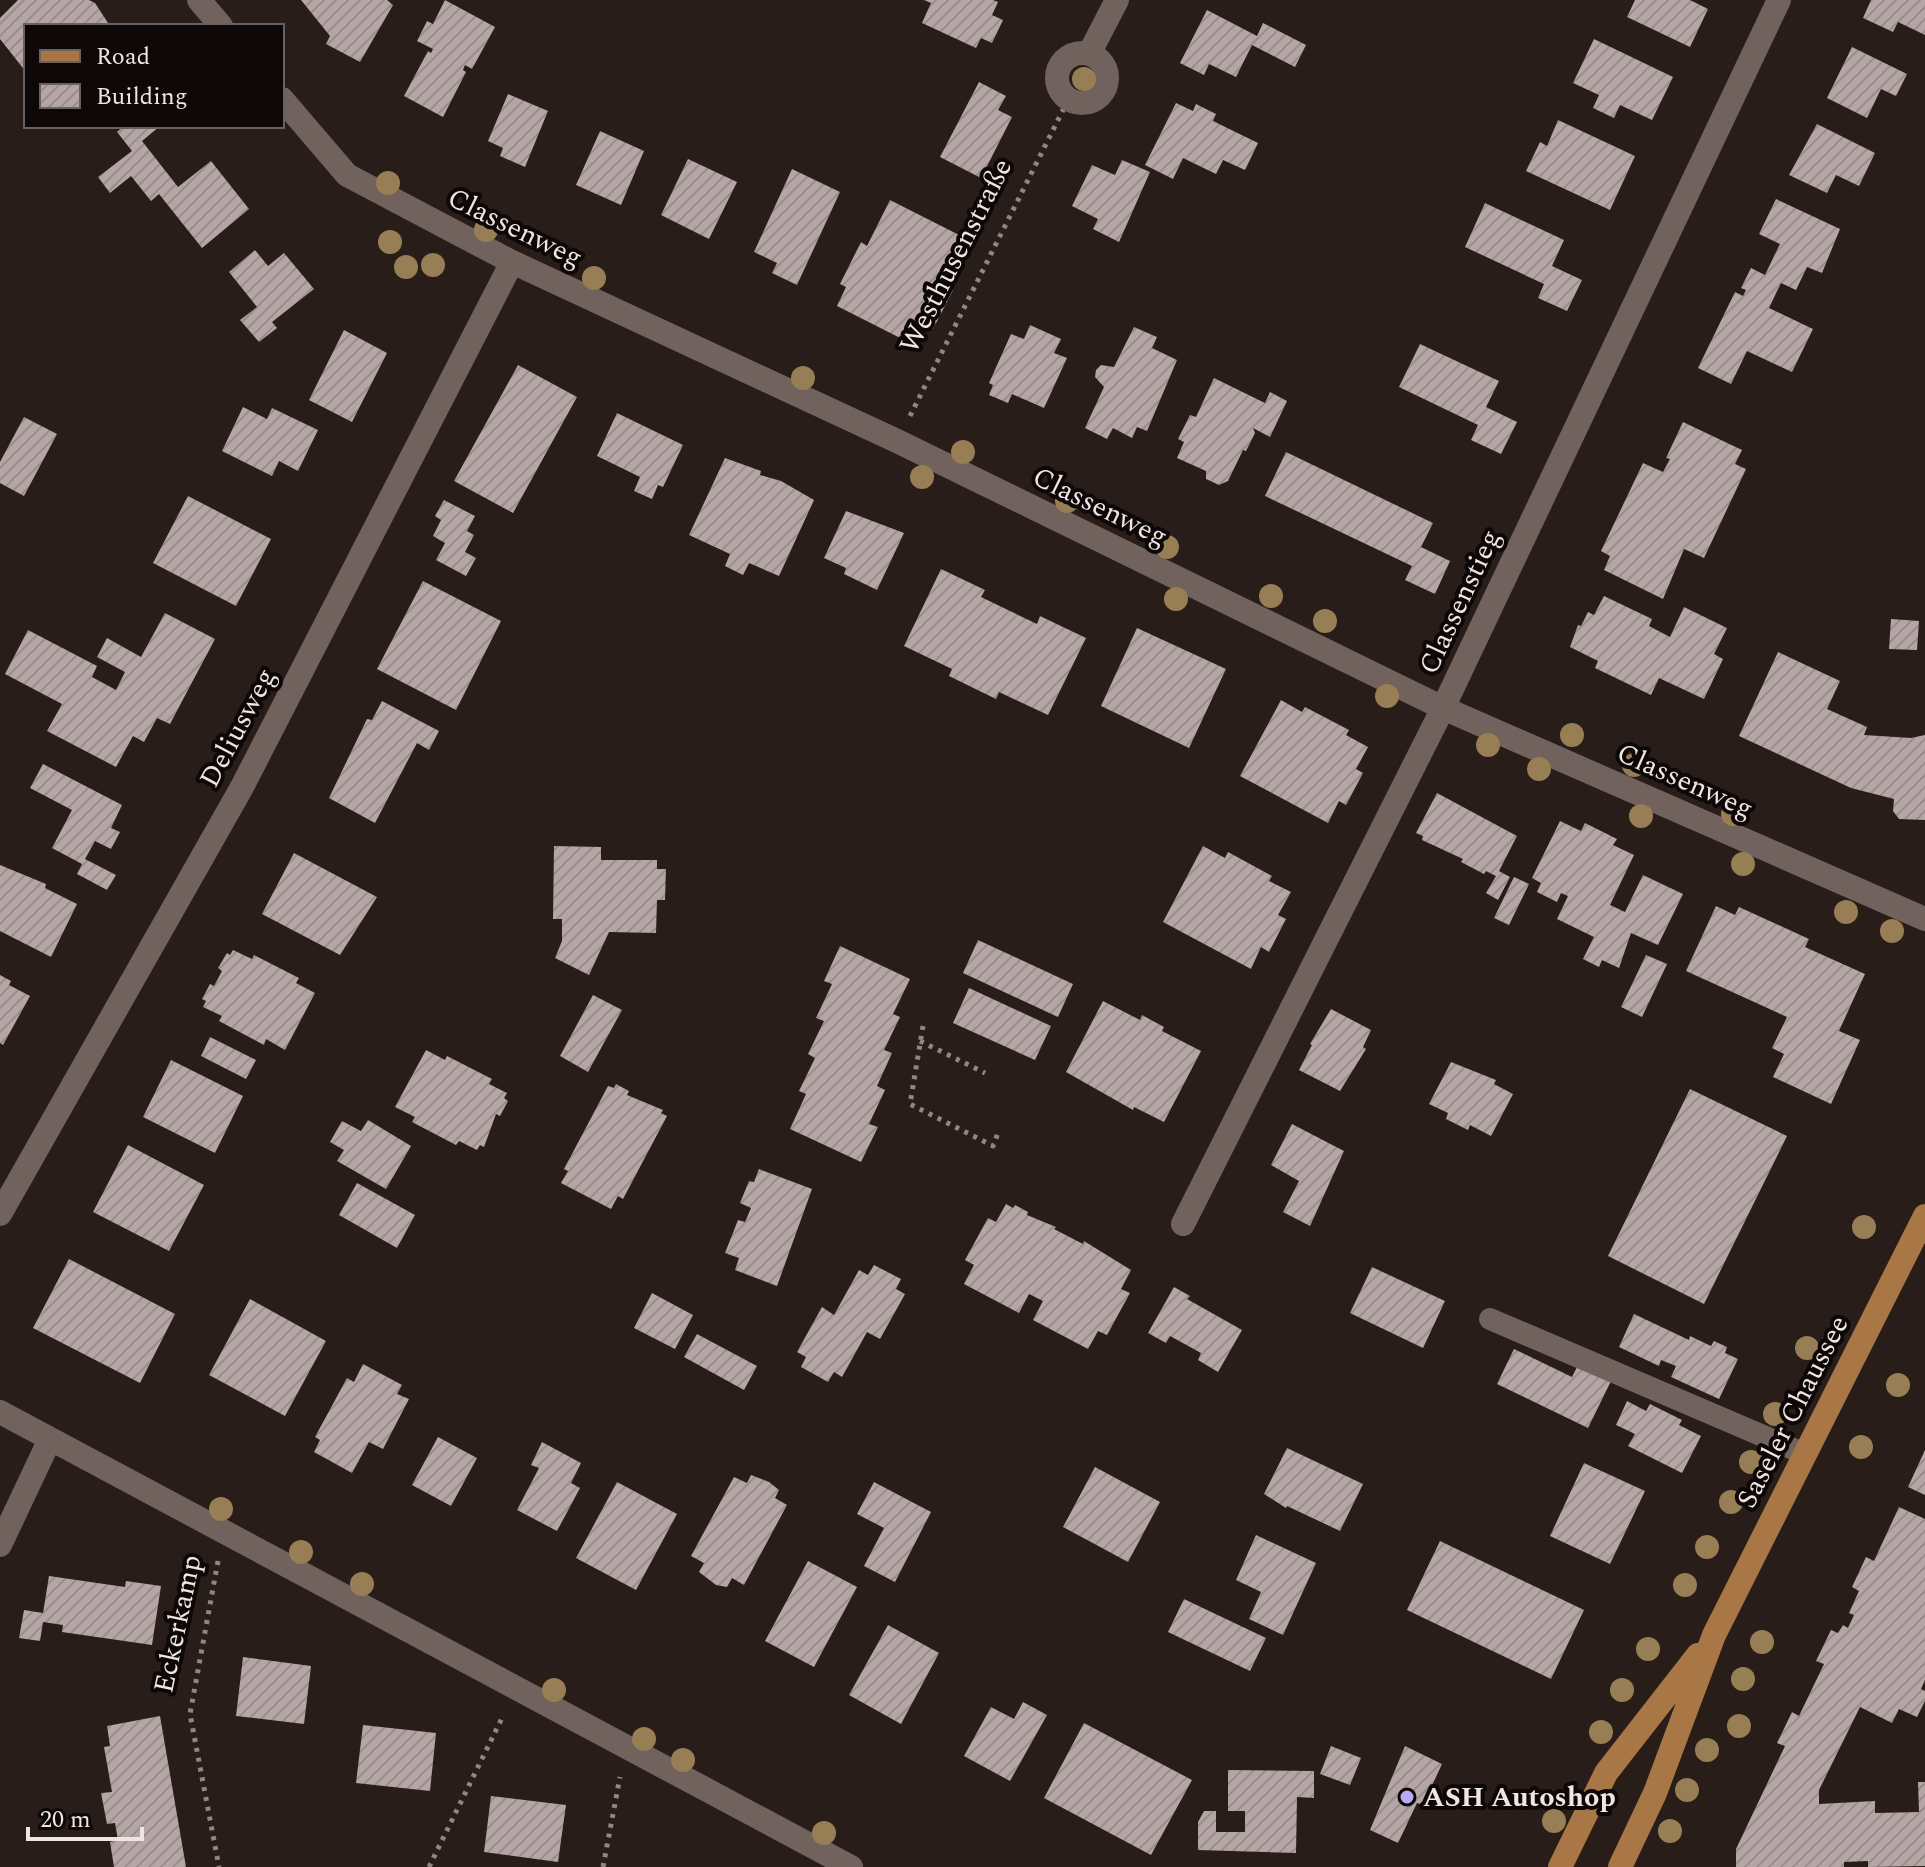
<svg xmlns="http://www.w3.org/2000/svg" width="1925" height="1867" font-family="Spectral,serif">
<style>
.building{fill:url(#building-hatch)}
.lines{fill:none;stroke-linecap:round;stroke-linejoin:round}
.path{stroke:#908682;stroke-width:5;stroke-dasharray:4 6;stroke-linecap:butt}
.service{stroke:#71625d;stroke-width:22}
.minor{stroke:#71625d;stroke-width:24}
.primary{stroke:#a97646;stroke-width:24}
.tree{fill:#977e55}
.poi-dot{fill:#b9aaf7;stroke:#0d0807;stroke-width:3}
.labels{text-anchor:middle;dominant-baseline:central;stroke-width:8;stroke-linejoin:round;paint-order:stroke}
.street-label{font-size:28px;fill:#efe6e3;stroke:#0d0807}
.poi-label{font-size:28px;font-weight:bold;fill:#efe6e3;stroke:#0d0807;text-anchor:start}
</style>
<defs>
<pattern id="building-hatch" width="6" height="6" patternUnits="userSpaceOnUse" patternTransform="scale(2)"><rect width="6" height="6" fill="#b6a5a5"/><path d="M-1 1l2-2M0 6l6-6M5 7l2-2" fill="none" stroke="#9a8d8d"/></pattern>
</defs>
<rect width="100%" height="100%" fill="#281d19"/>
<!-- building -->
<path class="building" d="M18,0H89L95,3L110,26H26V72L0,39V18Z
M301,0H387L393,5L360,62L326,44L330,36Z
M445,0L495,27L472,69L465,65L463,70L466,72L443,117L404,96L428,51L431,53L433,49L417,41L427,21L433,24Z
M924,0H993L998,2L992,15L1003,20L992,43L981,38L976,48L922,23L931,3Z
M1635,0H1690L1708,9L1690,47L1627,17Z
M1871,0H1925V35L1898,22L1893,32L1863,18Z
M1207,10L1257,36L1263,23L1306,45L1295,67L1252,45L1236,77L1209,64L1204,75L1180,63Z
M1594,39L1673,77L1652,120L1620,105L1614,118L1593,108L1599,95L1573,83Z
M1852,47L1907,74L1896,96L1881,89L1867,118L1827,98Z
M979,82L1006,96L998,110L1012,117L981,178L940,157Z
M508,94L548,111L525,167L500,156L503,148L488,141Z
M1176,103L1193,111L1196,104L1216,114L1213,121L1258,143L1245,170L1223,160L1216,174L1183,158L1173,179L1145,165Z
M1558,120L1635,156L1610,210L1526,171L1540,142L1547,146Z
M1817,124L1875,153L1859,186L1836,175L1827,193L1789,175Z
M124,126H160L142,141L178,187L211,161L249,209L202,248L159,194L151,201L131,176L110,193L98,177L132,151L117,132Z
M600,131L644,151L621,205L576,185Z
M688,159L737,182L709,239L661,215Z
M1122,160L1150,172L1119,242L1093,229L1098,219L1072,206L1092,165L1115,175Z
M792,169L840,192L797,285L772,273L777,263L754,252Z
M1776,199L1840,229L1822,273L1807,267L1796,290L1781,283L1769,308L1813,329L1792,372L1747,351L1731,384L1698,368L1735,292L1743,296L1746,290L1741,288L1751,268L1765,275L1776,252L1780,244L1759,234Z
M890,200L969,240L946,287L953,290L933,329L926,326L916,346L837,306L846,287L840,284L861,242L867,246Z
M1485,203L1564,240L1552,266L1582,280L1567,311L1538,298L1544,284L1465,247Z
M255,250L268,266L284,253L314,289L272,322L277,328L259,342L240,320L257,307L229,272Z
M1030,325L1061,339L1054,353L1067,358L1044,408L1012,394L1008,403L989,395L993,385L989,383L1011,334L1024,339Z
M1134,327L1157,337L1152,348L1177,360L1147,431L1137,427L1132,438L1113,428L1107,439L1085,428L1104,387L1095,377L1096,370L1101,365L1114,367Z
M344,330L387,353L352,422L309,400Z
M1420,344L1499,381L1486,407L1517,422L1501,454L1471,440L1478,425L1399,387Z
M518,365L577,397L513,513L454,481Z
M1214,378L1265,403L1270,392L1287,401L1270,437L1253,428L1255,433L1246,451L1243,450L1228,481L1219,485L1206,479V471L1177,458L1184,442L1178,439L1190,415L1196,417Z
M243,407L267,419L272,408L318,430L298,471L279,461L272,476L222,451Z
M617,413L683,445L663,487L658,485L652,499L634,491L640,477L597,456Z
M24,417L57,434L24,496L0,483V462Z
M1683,422L1742,450L1735,464L1746,469L1704,558L1684,549L1663,599L1604,570L1610,556L1601,551L1643,463L1663,472L1670,459L1666,458Z
M1286,452L1433,523L1421,547L1450,561L1435,594L1405,580L1412,566L1265,496Z
M725,458L761,471L760,475L781,481L814,500L779,576L749,563L743,575L725,566L730,554L689,535Z
M188,496L271,539L236,606L153,563Z
M444,500L475,516L467,531L474,535L465,552L476,558L466,576L436,560L445,543L433,536L441,520L435,516Z
M846,511L904,533L877,590L844,574L846,568L824,558Z
M941,569L985,590L981,597L1010,611L1037,624L1040,616L1086,638L1048,715L999,692L996,699L949,676L952,669L904,646Z
M423,581L501,621L456,710L377,669Z
M1604,596L1652,619L1649,626L1670,637L1684,607L1727,628L1714,654L1723,659L1704,699L1659,678L1651,695L1595,668L1598,661L1570,647L1578,625L1581,626L1588,612L1594,615Z
M165,613L215,639L170,724L157,718L144,742L133,736L116,767L47,731L62,704L5,674L28,630L97,666L92,677L116,690L125,672L97,657L107,638L141,657Z
M1891,619L1919,621L1917,650L1889,649Z
M1137,628L1226,669L1189,748L1101,706Z
M1778,652L1840,681L1827,709L1867,727L1864,735L1911,738L1925,735V820L1899,819L1893,811L1894,799L1851,788L1739,736Z
M1281,700L1302,712L1305,707L1349,730L1346,735L1368,747L1356,769L1363,773L1346,805L1339,801L1328,823L1240,776Z
M382,701L439,731L429,750L417,743L375,823L329,798L367,719L372,720Z
M43,764L122,805L111,828L120,832L111,849L95,841L85,859L116,875L107,890L77,874L82,864L52,848L72,810L30,788Z
M1437,793L1517,836L1499,871L1510,877L1498,900L1486,893L1496,876L1486,871L1484,874L1461,862L1463,859L1422,840L1423,836L1416,833Z
M1560,821L1581,831L1585,823L1617,839L1613,845L1634,855L1610,905L1625,912L1643,875L1683,894L1658,945L1631,933L1619,968L1602,960L1599,967L1583,959L1594,937L1557,919L1568,896L1561,893L1557,902L1537,892L1541,883L1532,878Z
M554,846L601,847V860H657V869H666L665,900H657L656,933L609,932L589,975L555,958L562,941V919H553Z
M1203,846L1225,858L1228,852L1272,876L1269,881L1291,892L1278,915L1286,919L1269,952L1261,947L1251,969L1163,922Z
M294,853L377,897L340,955L262,914Z
M0,865L46,884L45,888L77,904L51,957L0,931Z
M1514,877L1529,884L1509,925L1494,918Z
M1716,906L1735,915L1739,907L1809,939L1805,947L1865,974L1839,1031L1860,1040L1831,1104L1773,1077L1784,1054L1772,1048L1787,1017L1686,971Z
M978,940L1073,984L1058,1017L963,973Z
M840,946L910,979L893,1014L900,1017L884,1050L892,1053L877,1086L885,1090L869,1124L878,1127L861,1162L790,1129L806,1094L799,1091L815,1058L808,1054L824,1021L816,1018L832,984L824,981Z
M233,950L252,959L254,955L299,978L296,983L315,993L285,1050L266,1039L264,1045L219,1021L222,1016L203,1007L206,1001L202,999L210,984L214,986L222,971L218,968L227,953L230,955Z
M1646,955L1667,964L1642,1017L1621,1007Z
M0,975L11,981L9,985L30,996L3,1045L0,1043Z
M969,988L1051,1026L1035,1060L953,1023Z
M593,995L622,1010L588,1072L560,1056Z
M1103,1001L1140,1020L1142,1015L1164,1027L1162,1031L1201,1051L1164,1122L1134,1107L1133,1110L1066,1072Z
M1331,1009L1371,1030L1363,1047L1366,1049L1340,1091L1299,1070L1312,1045L1310,1044Z
M210,1037L256,1060L246,1079L201,1056Z
M426,1050L445,1060L447,1056L492,1079L489,1084L507,1093L504,1098L508,1101L500,1116L496,1114L484,1147L480,1145L477,1150L459,1141L456,1145L412,1122L415,1117L395,1107Z
M171,1060L243,1096L215,1153L143,1117Z
M1451,1062L1496,1080L1494,1084L1513,1094L1491,1136L1470,1125L1468,1130L1446,1119L1448,1113L1429,1104Z
M616,1084L629,1091L627,1095L663,1110L661,1113L667,1116L623,1199L618,1196L611,1209L561,1183L568,1171L564,1169L608,1086L614,1088Z
M1690,1089L1787,1136L1704,1304L1608,1256Z
M368,1120L411,1146L386,1189L337,1161L344,1150L330,1142L342,1121L361,1131Z
M1292,1124L1344,1151L1310,1226L1283,1212L1299,1181L1271,1165Z
M128,1145L204,1185L169,1251L93,1212Z
M759,1169L812,1189L777,1286L735,1270L739,1258L725,1253L738,1220L745,1222L751,1208L740,1203L749,1181L754,1182Z
M357,1183L415,1215L397,1248L339,1215Z
M1006,1204L1013,1208L1015,1205L1028,1212L1027,1215L1056,1227L1054,1229L1083,1244L1084,1241L1131,1270L1121,1289L1130,1293L1107,1335L1098,1331L1088,1349L1033,1320L1043,1301L1029,1294L1019,1313L964,1284L974,1265L965,1260L988,1218L996,1222Z
M69,1259L175,1314L140,1383L33,1328Z
M874,1265L901,1279L896,1289L905,1294L880,1339L867,1332L842,1377L834,1372L828,1382L801,1367L806,1357L797,1352L822,1307L834,1315L859,1270L868,1275Z
M1372,1267L1445,1301L1423,1348L1350,1313Z
M1174,1287L1190,1296L1187,1299L1242,1330L1218,1372L1198,1360L1201,1353L1170,1336L1166,1343L1148,1333Z
M652,1293L693,1315L675,1349L634,1328Z
M250,1299L326,1341L285,1416L209,1375Z
M1634,1314L1689,1340L1690,1336L1711,1346L1714,1341L1727,1347L1725,1353L1738,1359L1719,1399L1671,1377L1676,1366L1661,1360L1659,1366L1619,1347Z
M697,1334L757,1366L744,1390L684,1357Z
M1514,1349L1572,1377L1578,1365L1611,1381L1588,1428L1497,1384Z
M363,1364L402,1385L397,1394L409,1399L383,1449L369,1442L352,1473L314,1452L320,1440L315,1437L347,1378L354,1382Z
M1627,1401L1646,1411L1650,1404L1682,1420L1679,1425L1701,1436L1682,1473L1628,1446L1635,1434L1616,1425Z
M438,1437L477,1458L451,1506L412,1485Z
M542,1442L581,1463L571,1483L580,1488L557,1531L517,1510L539,1468L531,1465Z
M1287,1448L1363,1484L1340,1531L1287,1506L1286,1508L1264,1494Z
M1925,1450V1495L1908,1487Z
M1584,1463L1645,1491L1610,1564L1550,1536Z
M1095,1467L1160,1502L1128,1562L1063,1527Z
M751,1475L769,1482L779,1490L775,1498L787,1505L744,1585L732,1578L727,1587L716,1585L699,1572L704,1563L691,1556L734,1477L747,1483Z
M617,1482L677,1514L636,1590L576,1558Z
M874,1482L931,1512L895,1582L864,1566L884,1528L857,1514Z
M1899,1507L1925,1519V1680L1921,1689L1925,1691V1701L1917,1717L1899,1709L1892,1723L1860,1707L1819,1790V1804L1875,1801V1813L1919,1812L1918,1782H1925V1866L1868,1867V1861L1844,1862V1867H1736V1849L1785,1746L1777,1743L1792,1712L1799,1716L1824,1664L1816,1661L1831,1630L1838,1633L1843,1625L1848,1628L1854,1615L1849,1613L1859,1591L1852,1587L1866,1557L1874,1561Z
M1256,1535L1316,1563L1283,1635L1249,1619L1261,1592L1236,1580Z
M1440,1541L1584,1610L1551,1679L1407,1610Z
M808,1561L857,1587L814,1667L765,1641Z
M49,1576L125,1587L126,1581L161,1586L152,1645L62,1632L63,1625L43,1622L40,1641L19,1638L24,1610L43,1613Z
M1184,1599L1266,1638L1250,1671L1168,1632Z
M888,1625L939,1653L901,1724L849,1695Z
M243,1657L311,1666L304,1724L236,1716Z
M1023,1702L1047,1715L1010,1781L964,1756L991,1707L1014,1719Z
M160,1716L186,1867H114L110,1842L118,1840L115,1823L107,1824L101,1793L112,1792L104,1747L110,1746L107,1726Z
M1084,1723L1192,1780L1151,1855L1044,1798Z
M363,1725L436,1733L430,1791L356,1783Z
M1331,1746L1361,1758L1350,1785L1320,1774Z
M1405,1746L1442,1764L1423,1805L1417,1803L1398,1843L1370,1830Z
M1228,1770L1314,1771V1798L1297,1797L1296,1853L1198,1850V1822L1204,1811H1216V1832H1245V1811H1228Z
M491,1796L566,1805L558,1862L484,1852Z"/>
<g class="lines">
<!-- path -->
<path class="path" d="M910,416L1069,98
M923,1026L910,1104L993,1146L998,1133
M920,1041L985,1073
M218,1561L190,1714L219,1867
M429,1867L503,1716
M603,1867L620,1777"/>
<!-- service -->
<path class="service" d="M1490,1319L1805,1454"/>
<!-- minor -->
<path class="minor" d="M199,0L221,26
M1057 78a25 25 0 1 1 50 0a25 25 0 1 1-50 0Z
M1089,54L1117,0
M282,99L347,175L512,262L897,441L1443,708L1925,919
M0,1214L242,787L512,262
M1183,1224L1443,708L1779,0
M0,1412L851,1867
M0,1545L50,1439"/>
<!-- primary -->
<path class="primary" d="M1560,1867L1606,1773L1698,1655
M1620,1867L1655,1793L1714,1635L1925,1216"/>
</g>
<!-- trees -->
<g class="tree">
<circle cx="1084" cy="79" r="12"/>
<circle cx="388" cy="183" r="12"/>
<circle cx="486" cy="230" r="12"/>
<circle cx="390" cy="242" r="12"/>
<circle cx="433" cy="265" r="12"/>
<circle cx="406" cy="267" r="12"/>
<circle cx="594" cy="278" r="12"/>
<circle cx="803" cy="378" r="12"/>
<circle cx="963" cy="452" r="12"/>
<circle cx="922" cy="477" r="12"/>
<circle cx="1067" cy="501" r="12"/>
<circle cx="1167" cy="547" r="12"/>
<circle cx="1271" cy="596" r="12"/>
<circle cx="1176" cy="599" r="12"/>
<circle cx="1325" cy="621" r="12"/>
<circle cx="1387" cy="696" r="12"/>
<circle cx="1572" cy="735" r="12"/>
<circle cx="1488" cy="745" r="12"/>
<circle cx="1634" cy="765" r="12"/>
<circle cx="1539" cy="769" r="12"/>
<circle cx="1733" cy="814" r="12"/>
<circle cx="1641" cy="816" r="12"/>
<circle cx="1743" cy="864" r="12"/>
<circle cx="1846" cy="912" r="12"/>
<circle cx="1892" cy="931" r="12"/>
<circle cx="1864" cy="1227" r="12"/>
<circle cx="1807" cy="1348" r="12"/>
<circle cx="1898" cy="1385" r="12"/>
<circle cx="1775" cy="1414" r="12"/>
<circle cx="1861" cy="1447" r="12"/>
<circle cx="1751" cy="1462" r="12"/>
<circle cx="1731" cy="1502" r="12"/>
<circle cx="221" cy="1509" r="12"/>
<circle cx="1707" cy="1547" r="12"/>
<circle cx="301" cy="1552" r="12"/>
<circle cx="362" cy="1584" r="12"/>
<circle cx="1685" cy="1585" r="12"/>
<circle cx="1762" cy="1642" r="12"/>
<circle cx="1648" cy="1649" r="12"/>
<circle cx="1743" cy="1679" r="12"/>
<circle cx="554" cy="1690" r="12"/>
<circle cx="1622" cy="1690" r="12"/>
<circle cx="1739" cy="1726" r="12"/>
<circle cx="1601" cy="1732" r="12"/>
<circle cx="644" cy="1739" r="12"/>
<circle cx="1707" cy="1750" r="12"/>
<circle cx="683" cy="1760" r="12"/>
<circle cx="1687" cy="1790" r="12"/>
<circle cx="1554" cy="1821" r="12"/>
<circle cx="1670" cy="1831" r="12"/>
<circle cx="824" cy="1833" r="12"/>
</g>
<!-- markers -->
<circle class="poi-dot" cx="1407" cy="1797" r="8"/>
<g class="labels">
<!-- street labels -->
<g class="street-label">
<text transform="translate(515 228) rotate(26)">Classenweg</text>
<text transform="translate(956 256) rotate(-63)">Westhusenstraße</text>
<text transform="translate(1100 507) rotate(26)">Classenweg</text>
<text transform="translate(1460 602) rotate(-65)">Classenstieg</text>
<text transform="translate(238 728) rotate(-62)">Deliusweg</text>
<text transform="translate(1685 781) rotate(24)">Classenweg</text>
<text transform="translate(1793 1412) rotate(-63)">Saseler Chaussee</text>
<text transform="translate(178 1624) rotate(-78)">Eckerkamp</text>
</g>
<!-- poi labels -->
<g class="poi-label">
<text x="1423" y="1797">ASH Autoshop</text>
</g>
</g>
<!-- legend -->
<rect x="24" y="24" width="260" height="104" fill="#0d0807" stroke="#67615f" stroke-width="2"/>
<rect x="40" y="50" width="40" height="12" fill="#a97646" stroke="#67615f" stroke-width="2"/>
<text x="96" y="64" font-size="24" fill="#efe6e3">Road</text>
<rect x="40" y="84" width="40" height="24" fill="url(#building-hatch)" stroke="#67615f" stroke-width="2"/>
<text x="96" y="104" font-size="24" fill="#efe6e3">Building</text>
<!-- scale -->
<path d="M28 1827v12h114v-12" fill="none" stroke="#efe6e3" stroke-width="4"/>
<text x="40" y="1827" font-size="24" fill="#efe6e3" stroke="#0d0807" stroke-width="6" paint-order="stroke">20 m</text>
</svg>
